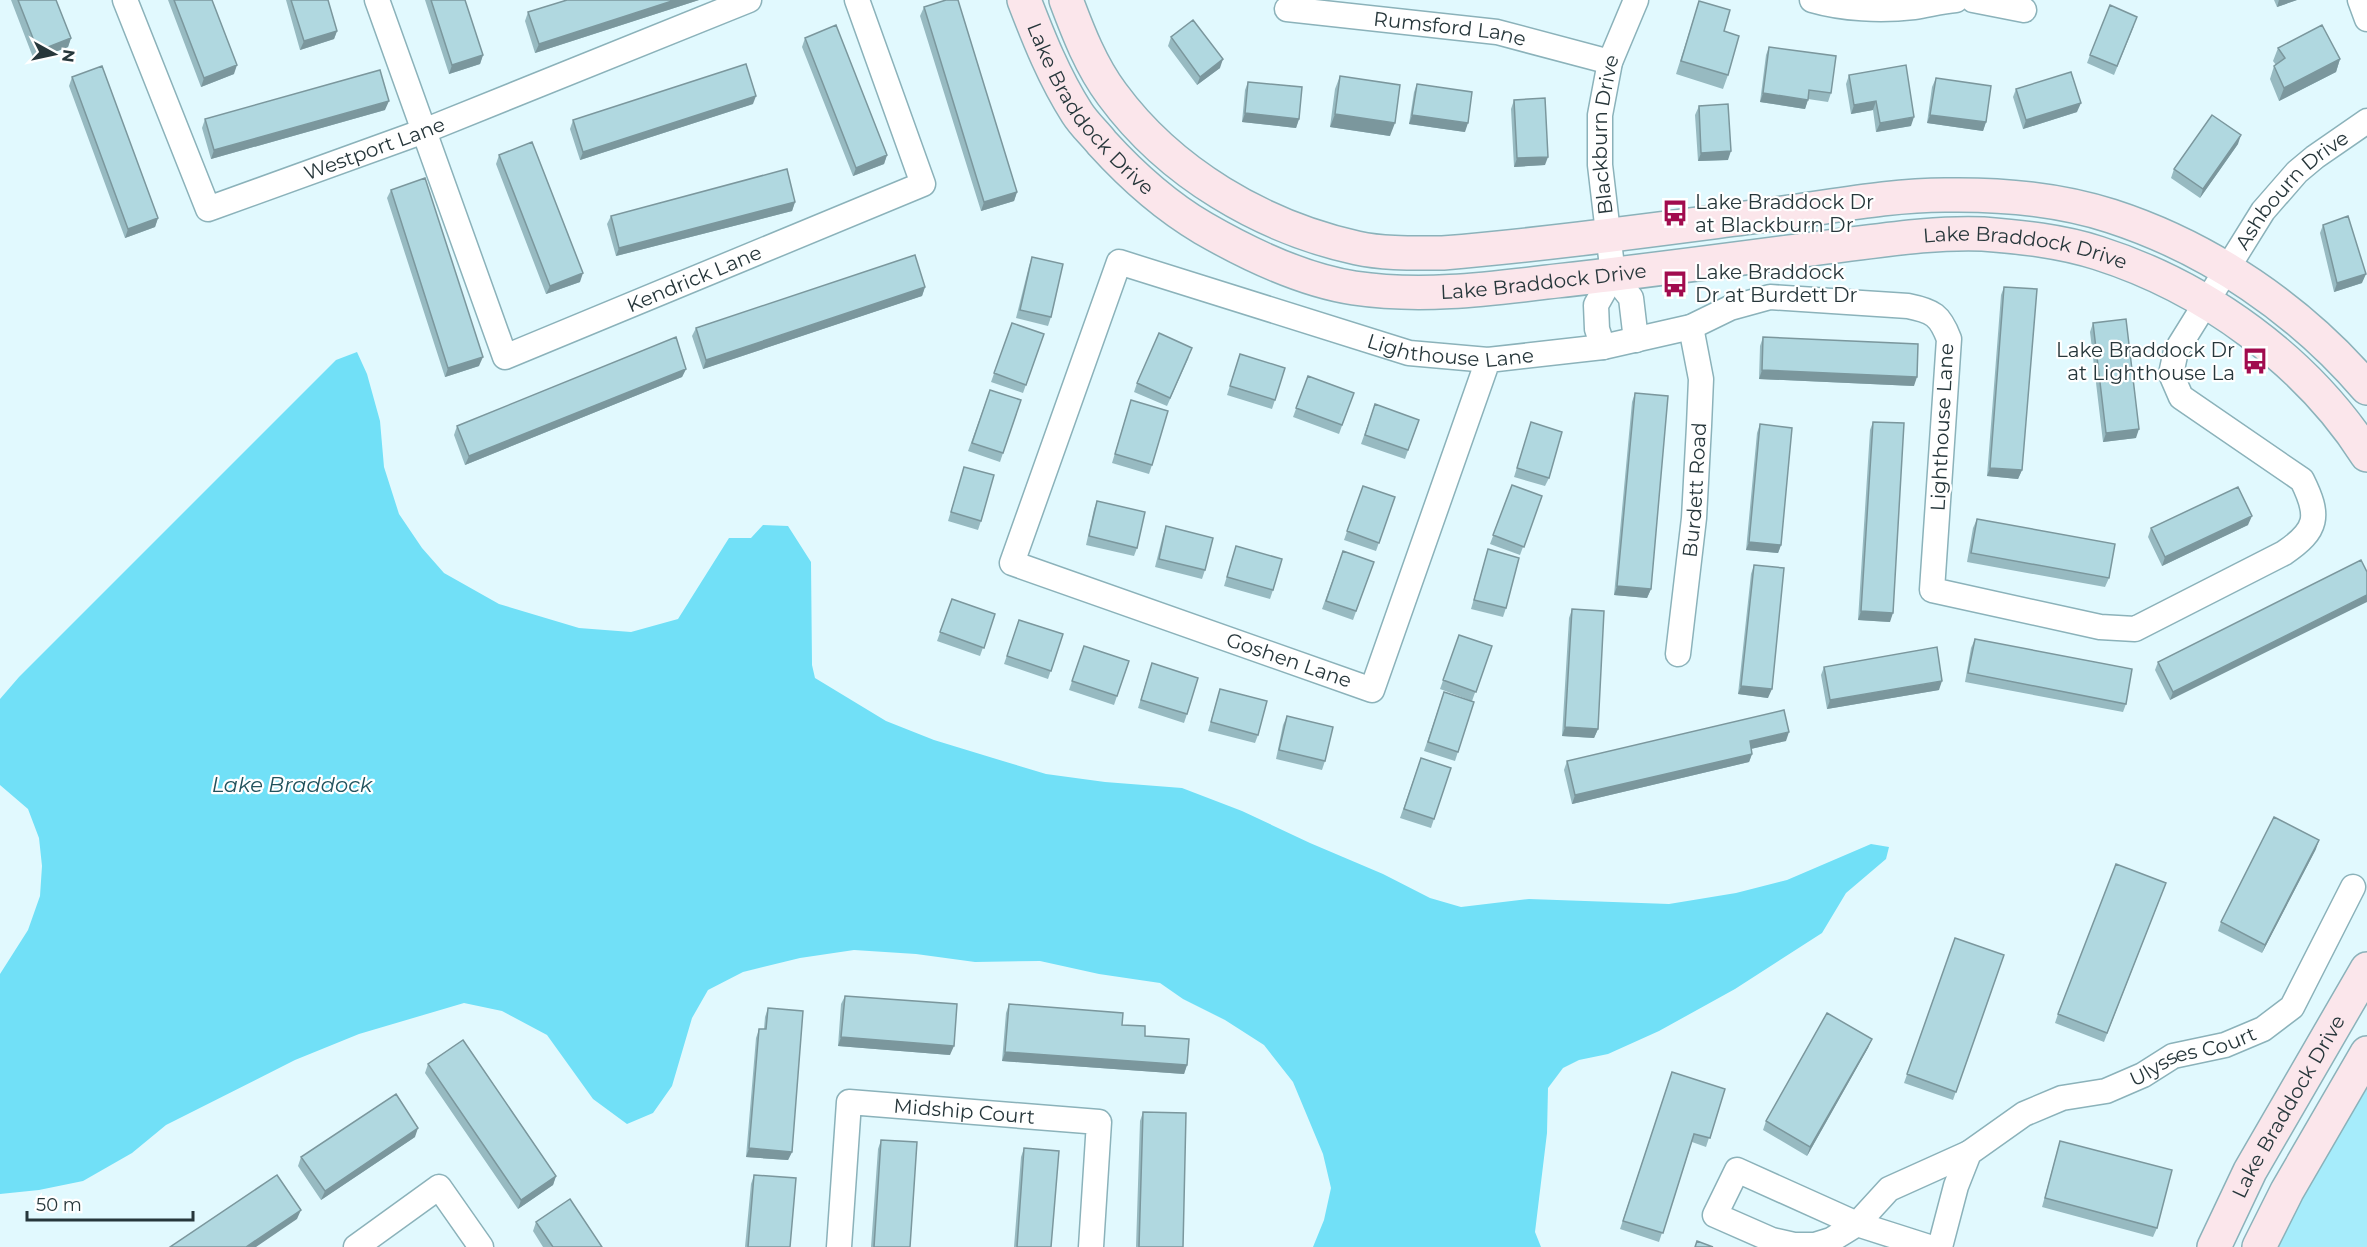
<svg xmlns="http://www.w3.org/2000/svg" width="2367" height="1247" font-family="Montserrat,sans-serif">
<style>
.green{fill:#a6ecfb}
.water{fill:#71e0f7}
.lines{fill:none;stroke-linecap:round;stroke-linejoin:round}
.street-casing{stroke:#8bb2ba;stroke-width:27}
.secondary-casing{stroke:#8bb2ba;stroke-width:36}
.street{stroke:#fff;stroke-width:24}
.secondary{stroke:#fbe6eb;stroke-width:33}
.wall{fill:#97bac1}
.shaded-wall{fill:#7b979d}
.building{fill:#b0d8e0;stroke:#7b979d;stroke-width:1.5}
.labels{text-anchor:middle;dominant-baseline:central;stroke-width:4.5;stroke-linejoin:round;paint-order:stroke}
.street-label{font-size:20px;fill:#27373b;stroke:#fff}
.poi-label{font-size:20px;fill:#27373b;stroke:#fff;text-anchor:start}
.water-label{font-size:21px;font-style:italic;fill:#21525c;stroke:#fff}
</style>
<rect width="100%" height="100%" fill="#e1f9fe"/>
<!-- green -->
<path class="green" d="M2367,1088V1247H2275L2301,1194Z"/>
<!-- water -->
<path class="water" d="M357,352L367,374L380,421L384,467L399,514L422,548L444,573L499,604L579,628L631,632L678,619L729,538H751L763,525L788,526L811,562L812,665L815,678L886,721L934,740L993,758L1046,774L1105,782L1182,788L1242,811L1310,843L1383,874L1430,898L1461,907L1529,899L1669,904L1736,893L1787,880L1871,844L1889,847L1886,859L1846,893L1822,933L1735,989L1659,1031L1608,1054L1579,1060L1563,1068L1548,1088L1547,1133L1535,1232L1541,1247H1313L1324,1220L1331,1188L1323,1154L1293,1082L1264,1045L1225,1020L1183,999L1160,983L1099,974L1040,961L975,962L916,954L854,950L800,958L743,972L708,990L692,1018L672,1086L653,1113L627,1124L593,1099L547,1035L502,1011L464,1003L359,1034L295,1060L166,1125L132,1153L83,1181L39,1190L0,1194V974L28,930L40,896L42,866L39,838L28,809L0,785V699L19,677L336,360Z"/>
<g class="lines">
<!-- street casing -->
<g class="street-casing">
<g id="street">
<path id="s1" d="M125,0L208,209L424,131L749,0"/>
<path id="s2" d="M377,0L505,357L923,184L857,0"/>
<path d="M1812,0C1843,9 1881,11 1914,7C1928,5 1942,1 1956,0"/>
<path d="M1973,0L2024,10"/>
<path d="M2360,0L2367,19"/>
<path id="s3" d="M1287,9L1497,32L1610,62"/>
<path id="s4" d="M1636,340L1631,298L1613,275L1600,165V115L1610,62L1636,0"/>
<path d="M1603,347L1597,329L1596,305L1613,275"/>
<path id="s5" d="M1488,360L1372,690L1012,563L1119,262L1409,353L1488,360L1603,347L1691,327L1730,308L1770,297L1908,306C1933,311 1940,315 1949,339L1932,590L2100,627L2135,629L2284,553C2318,530 2320,516 2302,480L2181,397L2171,374L2176,351L2263,211L2297,172L2315,157L2367,121"/>
<path id="s6" d="M1678,654L1694,518L1699,426L1701,379L1691,327"/>
<path d="M356,1247L439,1187L481,1247"/>
<path id="s7" d="M839,1247L849,1102L1099,1122L1091,1247"/>
<path d="M1929,1247L1857,1224L1737,1170L1715,1215L1772,1240L1794,1245H1815L1831,1240L1857,1224L1889,1189L1969,1153"/>
<path id="s8" d="M1940,1247L1956,1186L1969,1153L2024,1114L2062,1098L2106,1091L2143,1075L2173,1056L2225,1045L2263,1029L2292,1007L2353,887"/>
</g>
</g>
<!-- secondary casing -->
<g class="secondary-casing">
<g id="secondary">
<path id="s9" d="M1024,0C1039,39 1054,77 1077,113C1084,124 1094,133 1102,143C1132,176 1164,205 1203,228C1248,254 1302,280 1354,288C1422,298 1489,289 1556,281C1647,271 1737,259 1827,247C1879,241 1931,232 1983,234C2021,237 2061,241 2098,253C2205,287 2307,361 2367,455"/>
<path d="M1066,0C1078,32 1091,66 1112,94C1170,173 1262,227 1357,248C1384,254 1415,253 1443,253C1551,244 1659,229 1768,215C1826,208 1886,195 1945,195C2000,194 2058,199 2111,216C2210,248 2300,310 2367,388"/>
<path id="s10" d="M2214,1247L2250,1171L2367,969"/>
<path d="M2259,1247L2287,1191L2367,1053"/>
</g>
</g>
<!-- street -->
<use href="#street" class="street"/>
<!-- secondary -->
<use href="#secondary" class="secondary"/>
</g>
<!-- wall -->
<path class="wall" d="M11,0H56L71,38L68,47L34,60Z
M168,0H212L234,74L201,87Z
M286,0H328L337,31L334,39L300,50Z
M425,0H465L483,55L480,64L449,74Z
M567,0H699L535,53L525,21L528,12Z
M2274,0H2297L2277,7Z
M1699,1L1724,31L1728,75L1723,89L1676,74Z
M924,7L1017,192L1014,201L981,211L920,16Z
M2134,26L2114,75L2087,63L2090,55Z
M1171,37L1220,68L1197,85L1168,46Z
M805,38L887,155L884,164L853,176L802,47Z
M1769,47L1831,93L1828,102L1808,99L1805,109L1760,102L1766,55Z
M2278,48L2340,59L2336,72L2279,101L2270,79L2274,66L2276,65L2273,61Z
M1849,75L1911,126L1876,132L1873,110L1851,114L1846,84Z
M1340,76L1390,136L1330,127L1335,89Z
M72,77L158,218L155,227L125,238L69,86Z
M1936,78L1986,122L1983,131L1927,123L1932,87Z
M1248,82L1299,119L1296,128L1242,122L1245,90Z
M1417,84L1465,132L1409,124L1414,92Z
M2016,89L2077,112L2023,129L2013,97Z
M1514,100L1545,165L1514,167L1511,109Z
M753,104L580,160L570,129L573,120Z
M1699,106L1728,160L1698,161L1695,115Z
M385,110L211,159L202,128L205,119Z
M2238,144L2200,198L2171,178L2174,169Z
M499,155L580,282L546,294L496,164Z
M391,190L479,366L445,377L387,198Z
M795,202L792,211L616,256L607,224L611,216Z
M2323,225L2362,283L2334,292L2320,233Z
M1032,257L1051,317L1048,326L1016,318L1029,266Z
M925,287L922,296L703,369L692,336L696,328Z
M2004,287L2022,470L2018,479L1987,476L2001,295Z
M1012,323L1044,334L1023,393L991,382Z
M2093,323L2136,438L2103,442L2090,332Z
M1763,337L1914,386L1759,379L1760,346Z
M1240,354L1275,400L1272,409L1227,395Z
M1189,357L1167,406L1134,392L1137,383Z
M686,369L682,377L465,465L454,435L457,426Z
M1308,376L1354,393L1339,434L1293,417Z
M990,390L1021,400L1000,462L968,451Z
M1635,393L1651,589L1647,598L1614,595L1632,402Z
M1131,400L1152,465L1149,474L1112,463Z
M1375,404L1419,420L1405,459L1361,444Z
M1531,422L1549,478L1545,486L1514,477Z
M1873,422L1890,622L1858,620L1870,430Z
M1760,424L1781,545L1778,553L1746,550L1757,433Z
M964,467L981,521L978,530L948,521Z
M1512,485L1542,496L1520,555L1490,544Z
M1363,486L1395,497L1376,551L1344,540Z
M1097,501L1137,548L1134,556L1086,545L1094,509Z
M1977,519L2109,578L2105,587L1967,562L1973,528Z
M2248,525L2162,566L2148,537L2151,528Z
M1166,526L1205,570L1202,579L1155,567L1163,535Z
M1236,546L1273,590L1270,599L1224,586Z
M1488,549L1506,608L1503,617L1471,609Z
M1343,551L1374,562L1353,620L1322,609Z
M1754,565L1768,698L1738,694L1751,574Z
M2367,572L2170,700L2155,670L2158,662Z
M952,599L995,614L980,656L937,641Z
M1572,609L1598,729L1594,738L1562,736L1569,618Z
M1019,620L1063,634L1048,679L1004,664Z
M1459,635L1492,646L1472,701L1440,689Z
M1975,639L2126,704L2123,712L1965,682L1971,648Z
M1084,646L1129,661L1114,705L1069,690Z
M1152,663L1187,714L1184,723L1138,708Z
M1824,667L1939,690L1827,709L1821,675Z
M1220,689L1258,735L1255,743L1208,731Z
M1444,692L1474,702L1455,761L1424,751Z
M1287,716L1325,761L1322,770L1276,759L1283,725Z
M1786,741L1751,749L1752,754L1749,762L1572,804L1564,770L1567,761Z
M1421,758L1451,768L1431,828L1400,818Z
M2316,849L2262,953L2218,931L2221,922Z
M2166,883L2104,1042L2055,1023L2058,1014Z
M1955,938L2004,955L1953,1100L1904,1083Z
M845,996L950,1055L838,1046L841,1004Z
M1009,1004L1122,1025L1145,1036L1187,1065L1184,1074L1002,1061L1006,1013Z
M768,1008L792,1152L788,1160L746,1157L756,1038L759,1029H764L765,1017Z
M1872,1039L1868,1048L1807,1156L1763,1130L1766,1121Z
M428,1064L556,1176L553,1185L518,1209L425,1073Z
M1669,1081L1725,1089L1706,1147L1692,1142L1659,1242L1620,1229Z
M1143,1112L1183,1247H1136L1140,1121Z
M415,1137L321,1200L298,1166L301,1157Z
M881,1140L910,1247H871L878,1149Z
M2060,1141L2157,1228L2153,1237L2042,1207Z
M1024,1148L1051,1247H1014L1021,1157Z
M754,1175L790,1247H745L751,1184Z
M536,1222L602,1247H543L533,1231Z"/>
<!-- shaded-wall -->
<path class="shaded-wall" d="M675,0H699L535,53L539,44Z
M2279,0H2297L2277,7Z
M337,31L334,39L300,50L304,41Z
M71,38L68,47L34,60L38,51Z
M483,55L480,64L449,74L452,65Z
M1223,59L1220,68L1197,85L1200,77Z
M2340,59L2336,72L2279,101L2284,88Z
M237,65L234,74L201,87L204,78Z
M1763,93L1808,100L1805,109L1760,102Z
M756,96L753,104L580,160L583,152Z
M389,101L385,110L211,159L214,150Z
M1876,101L1873,110L1851,114L1854,105Z
M2081,103L2077,112L2023,129L2026,120Z
M1245,113L1299,119L1296,128L1242,122Z
M1335,114L1395,123L1390,136L1330,127Z
M1412,115L1468,123L1465,132L1409,124Z
M1930,115L1986,122L1983,131L1927,123Z
M1914,117L1911,126L1876,132L1880,123Z
M2241,135L2238,144L2200,198L2203,189Z
M1731,151L1728,160L1698,161L1701,153Z
M887,155L884,164L853,176L856,168Z
M1548,157L1545,165L1514,167L1517,158Z
M1017,192L1014,201L981,211L984,202Z
M795,202L792,211L616,256L619,248Z
M158,218L155,227L125,238L128,229Z
M583,273L580,282L546,294L550,286Z
M2366,274L2362,283L2334,292L2337,283Z
M925,287L922,296L703,369L706,360Z
M483,357L479,366L445,377L448,368Z
M686,369L682,377L465,465L469,456Z
M1762,370L1917,377L1914,386L1759,379Z
M2139,429L2136,438L2103,442L2106,433Z
M1990,468L2022,470L2018,479L1987,476Z
M2252,516L2248,525L2162,566L2165,557Z
M1749,542L1781,545L1778,553L1746,550Z
M1617,586L1651,589L1647,598L1614,595Z
M2367,595V602L2170,700L2173,692Z
M1861,611L1893,613L1890,622L1858,620Z
M1942,681L1939,690L1827,709L1830,700Z
M1741,686L1772,689L1768,698L1738,694Z
M1565,727L1598,729L1594,738L1562,736Z
M1789,732L1786,741L1746,750L1750,741Z
M1752,754L1749,762L1572,804L1575,795Z
M2319,840L2316,849L2262,953L2265,945Z
M841,1037L954,1046L950,1055L838,1046Z
M1872,1039L1868,1048L1807,1156L1810,1147Z
M1005,1052L1187,1065L1184,1074L1002,1061Z
M418,1128L415,1137L321,1200L325,1191Z
M749,1148L792,1152L788,1160L746,1157Z
M556,1176L553,1185L518,1209L521,1200Z
M301,1210L297,1219L256,1247H246Z"/>
<!-- building -->
<path class="building" d="M18,0H56L71,38L38,51Z
M174,0H212L237,65L204,78Z
M291,0H328L337,31L304,41Z
M431,0H465L483,55L452,65Z
M567,0H675L539,44L528,12Z
M946,0H958L1017,192L984,202L924,7Z
M1699,1L1730,10L1724,31L1739,36L1728,75L1681,61Z
M2110,5L2137,17L2117,66L2090,55Z
M1193,20L1223,59L1200,77L1171,37Z
M836,25L887,155L856,168L805,38Z
M2322,25L2340,59L2284,88L2274,66L2285,58L2278,48Z
M1769,47L1836,56L1831,93L1809,90L1808,100L1763,93Z
M746,64L756,96L583,152L573,120Z
M1906,65L1914,117L1880,123L1876,101L1854,105L1849,75Z
M102,66L158,218L128,229L72,77Z
M380,70L389,101L214,150L205,119Z
M2071,72L2081,103L2026,120L2016,89Z
M1340,76L1400,85L1395,123L1335,114Z
M1936,78L1991,86L1986,122L1930,115Z
M1248,82L1302,87L1299,119L1245,113Z
M1417,84L1472,92L1468,123L1412,115Z
M1545,98L1548,157L1517,158L1514,100Z
M1728,104L1731,151L1701,153L1699,106Z
M2212,115L2241,135L2203,189L2174,169Z
M532,142L583,273L550,286L499,155Z
M787,169L795,202L619,248L611,216Z
M425,178L483,357L448,368L391,190Z
M2348,216L2366,274L2337,283L2323,225Z
M915,255L925,287L706,360L696,328Z
M1032,257L1063,264L1051,317L1020,310Z
M2004,287L2037,289L2022,470L1990,468Z
M2126,319L2139,429L2106,433L2093,323Z
M1012,323L1044,334L1026,385L994,373Z
M1159,333L1192,348L1170,398L1137,383Z
M676,337L686,369L469,456L457,426Z
M1763,337L1918,344L1917,377L1762,370Z
M1240,354L1285,368L1275,400L1230,386Z
M1308,376L1354,393L1342,425L1296,408Z
M990,390L1021,400L1003,453L972,443Z
M1635,393L1668,396L1651,589L1617,586Z
M1131,400L1168,411L1152,465L1115,454Z
M1375,404L1419,420L1408,450L1365,435Z
M1531,422L1562,432L1549,478L1517,468Z
M1873,422L1904,423L1893,613L1861,611Z
M1760,424L1792,428L1781,545L1749,542Z
M964,467L994,475L981,521L951,512Z
M1512,485L1542,496L1524,547L1493,535Z
M1363,486L1395,497L1379,543L1347,531Z
M2238,487L2252,516L2165,557L2151,528Z
M1097,501L1145,512L1137,548L1089,536Z
M1977,519L2115,544L2109,578L1971,553Z
M1166,526L1213,538L1205,570L1159,559Z
M1236,546L1282,559L1273,590L1227,577Z
M1488,549L1519,558L1506,608L1474,600Z
M1343,551L1374,562L1356,611L1326,601Z
M2361,560L2367,572V595L2173,692L2158,662Z
M1754,565L1784,568L1772,689L1741,686Z
M952,599L995,614L984,648L940,632Z
M1572,609L1604,611L1598,729L1565,727Z
M1019,620L1063,634L1051,671L1007,656Z
M1459,635L1492,646L1476,692L1443,680Z
M1975,639L2132,669L2126,704L1968,673Z
M1084,646L1129,661L1117,696L1072,681Z
M1937,647L1942,681L1830,700L1824,667Z
M1152,663L1198,678L1187,714L1141,700Z
M1220,689L1267,701L1258,735L1211,722Z
M1444,692L1474,702L1458,752L1428,742Z
M1784,710L1789,732L1750,741L1752,754L1575,795L1567,761Z
M1287,716L1333,727L1325,761L1279,750Z
M1421,758L1451,768L1434,819L1404,809Z
M2274,817L2319,840L2265,945L2221,922Z
M2116,864L2166,883L2107,1033L2058,1014Z
M1955,938L2004,955L1956,1092L1907,1074Z
M845,996L957,1004L954,1046L841,1037Z
M1009,1004L1123,1013L1122,1025L1145,1026V1036L1189,1039L1187,1065L1005,1052Z
M768,1008L803,1011L792,1152L749,1148L759,1029H766Z
M1827,1013L1872,1039L1810,1147L1766,1121Z
M463,1040L556,1176L521,1200L428,1064Z
M1672,1072L1725,1089L1710,1138L1694,1134L1663,1233L1623,1221Z
M396,1094L418,1128L325,1191L301,1157Z
M1143,1112L1186,1113L1183,1247H1139Z
M881,1140L917,1142L910,1247H874Z
M2060,1141L2172,1170L2157,1228L2045,1198Z
M1024,1148L1059,1151L1051,1247H1017Z
M277,1175L301,1210L246,1247H170Z
M754,1175L796,1178L790,1247H748Z
M570,1199L602,1247H553L536,1222Z
M1697,1241L1713,1247H1695Z"/>
<!-- icons -->
<defs>
<g id="bus-bare" transform="scale(2.07)"><path d="M-5-6H5V4H4V6H2V4H-2V6H-4V4H-5ZM-3.5-4V0h7V-4ZM-3.5 1.2v1.5H-2V1.2ZM2 1.2v1.5H3.5V1.2Z" fill="#a10b4e" stroke="#fff" stroke-width="2.5" paint-order="stroke"/></g>
</defs>
<g fill-rule="evenodd">
<use href="#bus-bare" x="1675" y="213"/>
<use href="#bus-bare" x="1675" y="284"/>
<use href="#bus-bare" x="2255" y="361"/>
</g>
<g class="labels">
<!-- street labels -->
<g class="street-label">
<text stroke="none"><textPath href="#s3" startOffset="164">Rumsford Lane</textPath></text>
<text stroke="none"><textPath href="#s9" startOffset="129">Lake Braddock Drive</textPath></text>
<text stroke="none"><textPath href="#s4" startOffset="213">Blackburn Drive</textPath></text>
<text stroke="none"><textPath href="#s1" startOffset="402">Westport Lane</textPath></text>
<text stroke="none"><textPath href="#s5" startOffset="3028">Ashbourn Drive</textPath></text>
<text stroke="none"><textPath href="#s9" startOffset="1136">Lake Braddock Drive</textPath></text>
<text stroke="none"><textPath href="#s2" startOffset="584">Kendrick Lane</textPath></text>
<text stroke="none"><textPath href="#s9" startOffset="650">Lake Braddock Drive</textPath></text>
<text stroke="none"><textPath href="#s5" startOffset="1396">Lighthouse Lane</textPath></text>
<text transform="translate(1942 427) rotate(-87)">Lighthouse Lane</text>
<text stroke="none"><textPath href="#s6" startOffset="165">Burdett Road</textPath></text>
<text transform="translate(1289 660) rotate(19)">Goshen Lane</text>
<text stroke="none"><textPath href="#s8" startOffset="346">Ulysses Court</textPath></text>
<text stroke="none"><textPath href="#s10" startOffset="159">Lake Braddock Drive</textPath></text>
<text stroke="none"><textPath href="#s7" startOffset="261">Midship Court</textPath></text>
</g>
<!-- poi labels -->
<g class="poi-label">
<text x="1695" y="202">Lake Braddock Dr<tspan x="1695" dy="23">at Blackburn Dr</tspan></text>
<text x="1695" y="272">Lake Braddock<tspan x="1695" dy="23">Dr at Burdett Dr</tspan></text>
<text x="2235" y="350" text-anchor="end">Lake Braddock Dr<tspan x="2235" dy="23">at Lighthouse La</tspan></text>
</g>
<!-- water labels -->
<g class="water-label">
<text x="292" y="784">Lake Braddock</text>
</g>
</g>
<!-- north arrow -->
<g transform="translate(54 54) rotate(98)" stroke="#ffffff" stroke-width="4.5" paint-order="stroke">
<path d="M0-4.5L10 22L0 15L-10 22Z" fill="#27373b"/>
<text y="-9" font-size="16" font-weight="bold" text-anchor="middle" fill="#27373b">N</text>
</g>
<!-- scale -->
<path d="M27 1211v9h166v-9" fill="none" stroke="#27373b" stroke-width="3"/>
<text x="36" y="1211" font-size="18" fill="#27373b" stroke="#ffffff" stroke-width="4.5" paint-order="stroke">50 m</text>
</svg>
